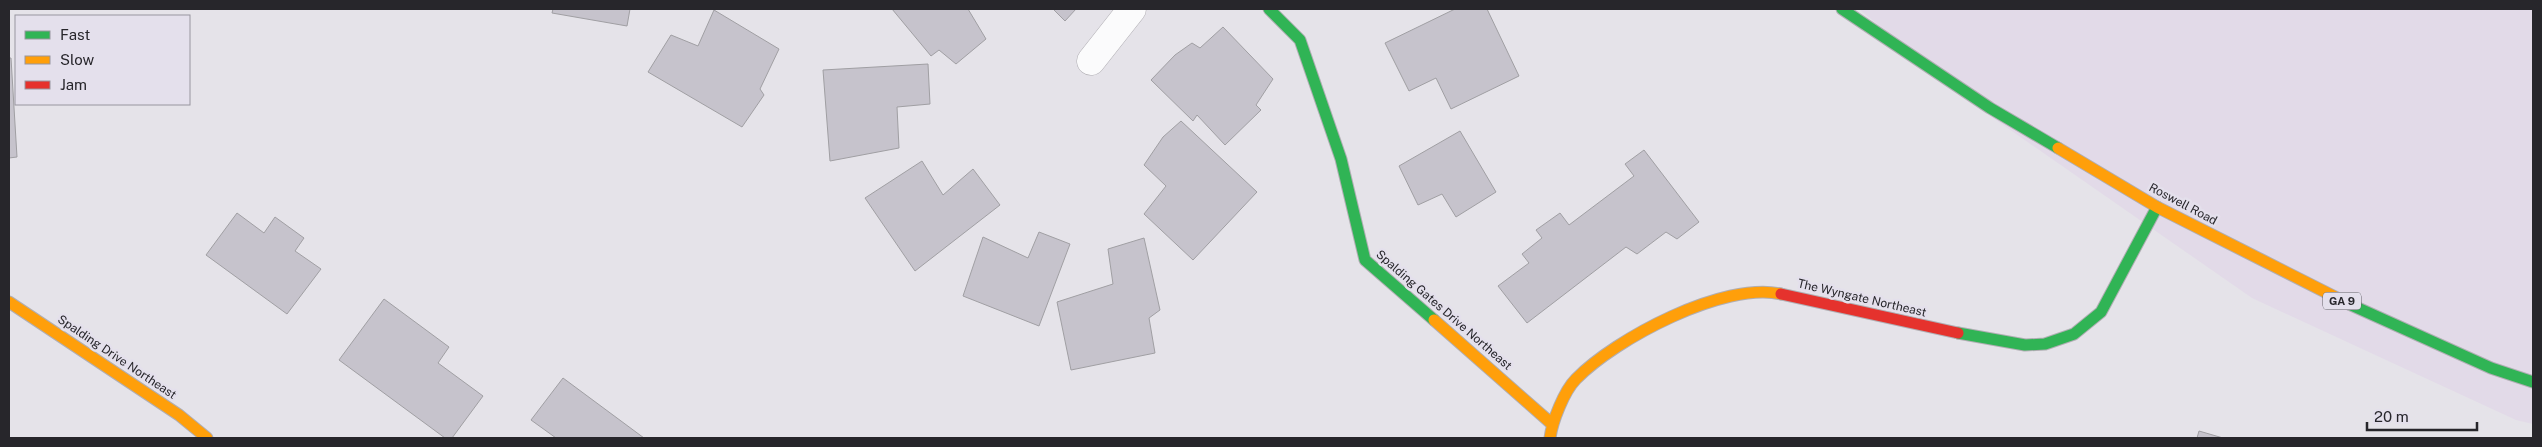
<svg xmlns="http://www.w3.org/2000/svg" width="2542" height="447" font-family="'Public Sans',sans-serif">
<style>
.commercial{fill:#e2dae8}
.building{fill:#c6c3cc;stroke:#a09fa3}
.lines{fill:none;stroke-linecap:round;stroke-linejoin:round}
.street-casing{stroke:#b0aeb3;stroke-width:29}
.fast-casing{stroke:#b0aeb3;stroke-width:13}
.slow-casing{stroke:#b0aeb3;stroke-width:13}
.jam-casing{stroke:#b0aeb3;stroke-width:13}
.street{stroke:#fbfbfc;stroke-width:28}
.fast{stroke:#30b455;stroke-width:11}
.slow{stroke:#ff9f0a;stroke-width:11}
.jam{stroke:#e5322d;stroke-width:11}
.labels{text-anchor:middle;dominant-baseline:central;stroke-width:5;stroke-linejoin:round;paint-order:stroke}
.shield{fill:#e4e0ec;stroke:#605e65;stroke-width:1}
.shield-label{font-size:11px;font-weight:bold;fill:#27262b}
.street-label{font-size:12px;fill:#27262b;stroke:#e4e0ec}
</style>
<rect width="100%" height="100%" fill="#e5e3e9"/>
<!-- commercial -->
<path class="commercial" d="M1859,9H2533V424L2516,420L2252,298L1973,104Z"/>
<!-- building -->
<path class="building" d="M553,9H630L627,26L552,13Z
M892,9H968L986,39L956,64L939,50L931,56Z
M1053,9H1076L1065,21Z
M1455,9H1487L1519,76L1451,109L1436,78L1409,91L1385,43Z
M714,10L779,49L760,89L764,95L742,127L648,72L671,35L698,46Z
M1223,27L1273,79L1256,105L1261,110L1225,145L1197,115L1193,121L1151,80L1175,55L1192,43L1200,48Z
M9,58H11L17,157L9,158Z
M928,64L930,104L897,107L899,148L830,161L823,70Z
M1181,121L1257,192L1193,260L1144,214L1166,186L1144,165L1163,137Z
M1460,131L1496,192L1456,217L1442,194L1418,205L1399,166Z
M1644,150L1699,222L1677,239L1666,232L1637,254L1626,247L1527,323L1498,286L1529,263L1522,254L1542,238L1536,230L1560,213L1569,225L1634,176L1625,164Z
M922,161L943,195L973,169L1000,205L915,271L865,198Z
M237,213L264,233L275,217L304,238L295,251L321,269L287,314L206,255Z
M1039,232L1070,244L1039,326L963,296L983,237L1028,258Z
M1144,238L1160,310L1149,318L1155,353L1071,370L1057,302L1113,284L1108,249Z
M384,299L449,347L438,363L483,396L452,438H445L339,360Z
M563,378L644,438H556L531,420Z
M2199,431L2223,438H2197Z"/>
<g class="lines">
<!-- street casing -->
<g class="street-casing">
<path id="street" d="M1091,61L1132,9"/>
</g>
<!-- fast casing -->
<g class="fast-casing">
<path id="fast" d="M1269,9L1300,40L1341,159L1365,260L1434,320
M1842,9L1990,108L2058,148
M2349,304L2491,368L2533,382
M1958,333L2025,345L2045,344L2074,334L2101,312L2157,207"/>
</g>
<!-- slow casing -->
<g class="slow-casing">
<path id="slow" d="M2058,148L2157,207L2349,304
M9,302L179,415L207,438
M1434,320L1552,424
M1550,438C1552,422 1564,391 1576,379C1615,339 1724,281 1781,294"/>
</g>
<!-- jam casing -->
<g class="jam-casing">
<path id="jam" d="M1781,294L1958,333"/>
</g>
<!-- street -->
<use href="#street" class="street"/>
<!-- fast -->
<use href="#fast" class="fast"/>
<!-- slow -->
<use href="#slow" class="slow"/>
<!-- jam -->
<use href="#jam" class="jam"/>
</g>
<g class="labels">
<!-- shield labels -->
<rect class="shield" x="2323" y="292.5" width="38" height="17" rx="4"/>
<g class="shield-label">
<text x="2342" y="301">GA 9</text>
</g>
<!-- street labels -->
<g class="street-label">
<text transform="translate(2183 204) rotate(28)">Roswell Road</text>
<text transform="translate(1862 298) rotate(13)">The Wyngate Northeast</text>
<text transform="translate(1444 310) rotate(41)">Spalding Gates Drive Northeast</text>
<text transform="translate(117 357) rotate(34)">Spalding Drive Northeast</text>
</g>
</g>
<!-- border -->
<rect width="2542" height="447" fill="none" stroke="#27262b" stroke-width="20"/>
<!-- legend -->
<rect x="15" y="15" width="175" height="90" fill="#e4e0ec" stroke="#98969f"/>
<rect x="25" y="31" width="25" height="8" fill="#30b455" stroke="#98969f"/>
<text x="60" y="40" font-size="15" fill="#27262b">Fast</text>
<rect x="25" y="56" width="25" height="8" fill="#ff9f0a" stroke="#98969f"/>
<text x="60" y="65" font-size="15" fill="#27262b">Slow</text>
<rect x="25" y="81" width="25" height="8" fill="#e5322d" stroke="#98969f"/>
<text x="60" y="90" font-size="15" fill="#27262b">Jam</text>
<!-- scale -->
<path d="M2367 422v8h110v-8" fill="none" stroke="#27262b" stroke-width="2.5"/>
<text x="2374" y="422" font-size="15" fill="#27262b" stroke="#e4e0ec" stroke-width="4" paint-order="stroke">20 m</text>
</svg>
